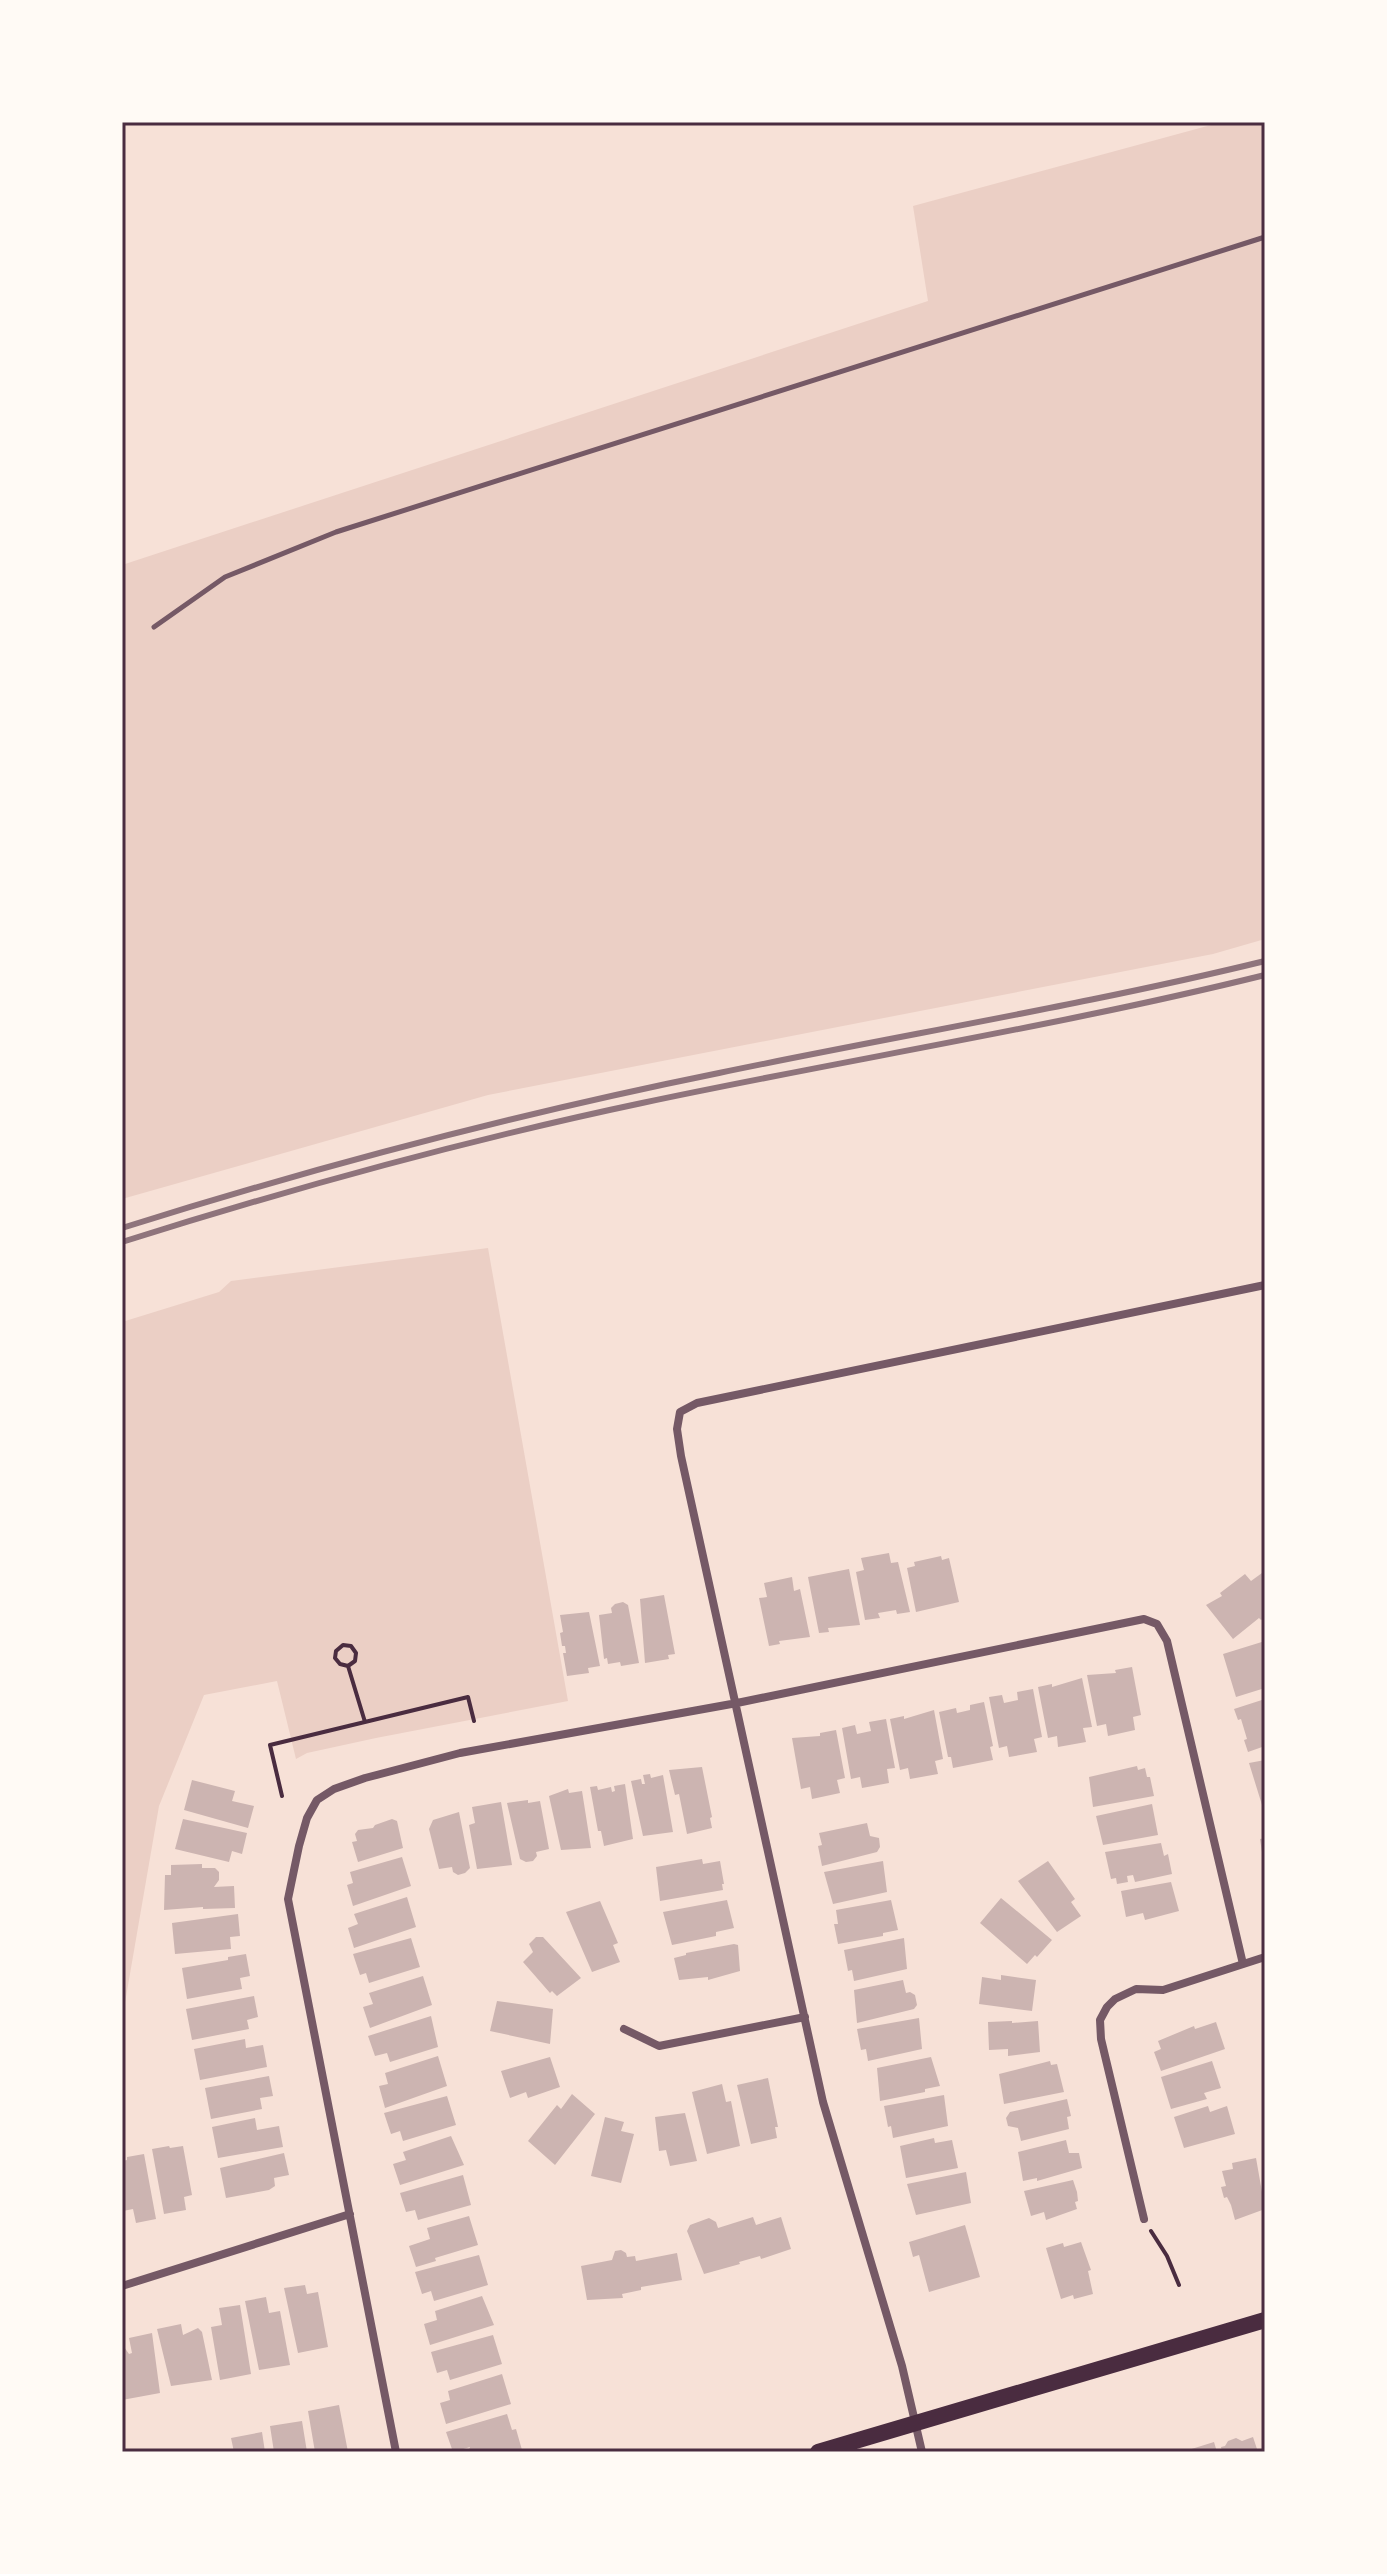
<svg xmlns="http://www.w3.org/2000/svg" width="1387" height="2574" font-family="Mulish,sans-serif">
<style>
.green{fill:#ebcfc5}
.building{fill:#ccb4b1}
.lines{fill:none;stroke-linecap:round;stroke-linejoin:round}
.path{stroke:#4a2c40;stroke-width:4}
.service{stroke:#755966;stroke-width:5}
.minor{stroke:#755966;stroke-width:8}
.primary{stroke:#4a2c40;stroke-width:16}
.rail{stroke:#8f747c;stroke-width:6}
.neatline{fill:none;stroke:#4a2c40;stroke-width:3}
</style>
<rect width="100%" height="100%" fill="#f7e1d7"/>
<!-- green -->
<path class="green" d="M1222,122H1265V939L1213,954L488,1095L122,1199V565L928,301L913,206Z
M488,1248L568,1701L376,1738L307,1753L296,1759L277,1681L204,1695L159,1806L122,2020V1322L219,1292L231,1281Z"/>
<!-- building -->
<path class="building" d="M889,1553L891,1563L898,1562L910,1612L897,1614L896,1610L878,1613L880,1618L865,1620L856,1572L864,1570L861,1558Z
M941,1556L942,1560L949,1558L959,1602L916,1612L907,1568L915,1566L914,1562Z
M849,1569L860,1625L828,1628L829,1632L819,1633L808,1577Z
M1262,1573L1265,1578V1617L1261,1620L1259,1618L1233,1639L1206,1605L1222,1596L1220,1593L1245,1574L1251,1581Z
M792,1577L794,1591L800,1589L810,1637L779,1641L780,1644L769,1646L759,1598L767,1597L764,1583Z
M664,1595L675,1654L668,1655L669,1659L645,1663L640,1599Z
M623,1602L628,1605L639,1663L621,1666L620,1662L608,1664L607,1658L604,1659L599,1615L612,1613L611,1608L615,1604Z
M589,1612L600,1666L588,1668L589,1673L567,1676L563,1653H566L565,1646H562L560,1633L563,1632L560,1615Z
M1265,1641V1688L1236,1697L1223,1654Z
M1132,1667L1141,1715L1133,1717L1135,1730L1108,1736L1106,1724L1097,1726L1087,1675L1116,1673L1115,1670Z
M1082,1678L1092,1727L1083,1728L1086,1742L1058,1747L1057,1736L1048,1738L1038,1687L1052,1684V1687Z
M1033,1689L1042,1737L1034,1739L1037,1752L1009,1757L1007,1746L999,1748L989,1697L1002,1695L1004,1703L1018,1700L1017,1692Z
M1265,1699V1746L1248,1752L1244,1740L1247,1739L1241,1719L1238,1720L1234,1709Z
M984,1702L993,1746L990,1747L993,1760L953,1768L951,1757H948L939,1712L956,1708L957,1713L970,1710V1705Z
M934,1710L943,1759L935,1761L938,1774L910,1779L908,1768L900,1770L890,1719L904,1716V1719Z
M886,1719L895,1768L887,1769L889,1783L862,1788L860,1777L851,1779L842,1728L855,1725L857,1734L871,1731L869,1722Z
M836,1730L845,1778L837,1780L840,1793L812,1799L810,1787L801,1789L792,1738L820,1736V1733Z
M1265,1760V1804L1262,1805L1249,1763Z
M1137,1766L1138,1770L1145,1768L1147,1777H1150L1154,1796L1093,1807L1089,1777Z
M702,1767L712,1817L710,1818L712,1828L687,1834L679,1794L675,1795L669,1770Z
M650,1774L651,1778L663,1775L673,1832L643,1836L631,1781L641,1779L642,1784H645L643,1775Z
M192,1780L235,1791L232,1801L254,1806L248,1828L184,1810Z
M625,1784L633,1839L604,1846L601,1831H598L590,1787L597,1786L598,1790L611,1787L612,1792L615,1791L614,1786Z
M568,1789L569,1793L582,1791L591,1848L561,1850L549,1796Z
M528,1800V1803L540,1801L549,1849L536,1852L537,1856L533,1861L526,1862L520,1859L507,1803Z
M501,1802L512,1865L477,1869L469,1825L475,1823L472,1807Z
M1152,1804L1158,1835L1103,1845L1096,1816Z
M459,1812L470,1868L465,1873L458,1875L453,1872L452,1867L439,1869L429,1829L433,1820Z
M183,1819L247,1833L242,1854L232,1851L229,1862L175,1849Z
M392,1819L397,1821L403,1848L358,1862L352,1842L357,1841L355,1834L358,1830L373,1828L375,1825Z
M867,1823L870,1836L879,1838L880,1847L877,1852L822,1866L818,1846L822,1845L819,1833Z
M1265,1838V1864L1264,1865L1260,1839Z
M1161,1843L1164,1856L1168,1854L1172,1874L1135,1882L1133,1875L1127,1876L1128,1882L1117,1884L1116,1878L1111,1879L1105,1852Z
M402,1857L411,1886L353,1906L347,1885L353,1883L350,1872Z
M702,1859L703,1864L720,1861L724,1884H722L723,1890L660,1901L656,1867Z
M883,1861L887,1892L833,1904L824,1872Z
M1048,1861L1075,1899L1071,1902L1081,1916L1057,1932L1018,1881Z
M202,1864V1868H215L219,1872V1880L214,1887L234,1886L235,1908L203,1909V1907L164,1910L165,1875H171V1865Z
M1171,1882L1179,1911L1145,1920L1143,1913L1126,1917L1121,1891Z
M407,1897L416,1927L354,1948L348,1928L358,1924L354,1914Z
M1001,1898L1052,1940L1037,1957L1035,1955L1027,1964L980,1923Z
M727,1900L734,1928L716,1932V1936L672,1945L663,1912Z
M891,1900L898,1930L883,1933V1936L838,1944L834,1924H838L836,1910Z
M600,1901L618,1943L613,1945L620,1962L592,1972L566,1912Z
M238,1914L240,1936L230,1937L231,1949L175,1954L172,1923Z
M536,1937H543L581,1978L557,1996L552,1991L550,1993L523,1962L533,1952L529,1944Z
M411,1938L420,1967L369,1983L366,1973L360,1975L353,1954Z
M904,1938L907,1969L854,1981L852,1970L848,1971L844,1950Z
M734,1944L738,1945L740,1971L708,1980V1977L679,1980L674,1958L686,1955V1953Z
M246,1954L250,1976L240,1978L242,1989L187,1999L182,1968L228,1960V1957Z
M1001,1975L1036,1980L1032,2011L979,2004L982,1977L1001,1980Z
M423,1976L432,2005L370,2028L363,2007L373,2004L369,1993Z
M903,1980L906,1993L910,1992L915,1995L917,2005L914,2009L857,2023L854,1990Z
M254,1996L258,2017L247,2020L249,2029L192,2040L186,2009Z
M497,2001L553,2009L550,2044L490,2031Z
M431,2016L438,2047L390,2062L387,2053L375,2056L368,2036Z
M919,2018L922,2049L868,2061L866,2049L861,2050L857,2029Z
M1012,2021V2023L1038,2021L1040,2052L1008,2056V2049L989,2050L988,2022Z
M1216,2022L1225,2049L1161,2071L1154,2052L1161,2049L1158,2041L1194,2026L1195,2029Z
M245,2039L246,2048L263,2045L267,2067L200,2080L194,2049Z
M438,2056L447,2086L385,2108L379,2086L388,2084L385,2073Z
M550,2057L560,2087L528,2098L526,2092L510,2098L501,2071Z
M931,2057L940,2086L925,2089V2092L880,2101L877,2068Z
M1050,2061L1051,2065L1057,2064L1064,2092L1004,2104L999,2074Z
M1212,2061L1221,2088L1204,2093L1207,2099L1171,2109L1161,2077Z
M269,2076L273,2096L260,2098L262,2109L211,2119L205,2088Z
M768,2078L778,2127H775L777,2138L751,2144L737,2085Z
M722,2084L726,2102L731,2101L740,2146L707,2154L692,2092Z
M572,2094L595,2114L555,2165L528,2141L557,2105L561,2109Z
M944,2095L948,2126L893,2138L891,2126L888,2127L884,2106Z
M447,2096L456,2125L403,2141L400,2131L391,2134L384,2113Z
M1067,2099L1071,2116L1067,2117L1069,2129L1021,2141L1018,2128L1008,2126L1006,2118L1010,2112Z
M1208,2106L1210,2112L1227,2106L1235,2134L1184,2148L1174,2117Z
M685,2113L697,2161L670,2166L666,2150L659,2151L655,2117Z
M605,2117L624,2122L621,2131L634,2134L621,2183L591,2176Z
M255,2118L257,2130L279,2126L283,2147L218,2158L212,2127Z
M451,2136L464,2165L400,2185L393,2164L406,2160L403,2152Z
M934,2138L935,2143L952,2140L958,2168L906,2178L900,2146Z
M1066,2140L1069,2153H1079L1082,2168L1037,2181V2178L1023,2181L1018,2152Z
M169,2146L170,2148L183,2146L192,2195L184,2197L186,2210L164,2214L152,2149Z
M284,2153L289,2175L274,2178L275,2186L269,2190L226,2198L220,2168Z
M144,2154L156,2219L136,2223L133,2209L123,2211L122,2161L127,2160V2157Z
M1256,2158L1265,2209L1235,2220L1231,2205L1227,2197L1224,2198L1221,2187L1226,2186L1222,2171L1233,2169L1232,2163Z
M966,2172L971,2203L916,2215L907,2184Z
M463,2175L471,2205L418,2220L415,2210L406,2212L400,2193Z
M1073,2180L1077,2192L1078,2201L1075,2202L1077,2209L1046,2220L1044,2212L1031,2216L1024,2191Z
M469,2216L478,2245L435,2258L436,2261L416,2267L409,2246L430,2239L427,2228Z
M753,2217L756,2225L781,2217L791,2249L761,2259L760,2256L739,2262L740,2264L704,2274L687,2231L690,2225L709,2218L716,2222L718,2228Z
M965,2225L980,2277L929,2292L919,2255L913,2257L909,2242Z
M1081,2242L1091,2270L1088,2271L1093,2294L1074,2299L1073,2295L1061,2299L1046,2248L1063,2243L1064,2247Z
M621,2250L626,2253L627,2257L635,2256L636,2261L677,2253L682,2280L641,2287V2290L622,2294L623,2298L587,2300L581,2266L612,2260L615,2251Z
M479,2255L488,2285L434,2301L431,2291L422,2294L415,2272Z
M305,2285L307,2294L318,2292L328,2347L298,2353L284,2288Z
M482,2296L494,2325L430,2345L424,2324L437,2320L435,2311Z
M266,2297L269,2313L280,2311L290,2365L259,2370L245,2301Z
M240,2305L251,2374L220,2380L211,2327L222,2325L219,2308Z
M181,2324L183,2335L198,2328L202,2332L212,2380L171,2386L157,2329Z
M152,2333L160,2393L122,2400V2344L129,2354L132,2353L129,2338Z
M493,2335L502,2364L450,2380L447,2370L437,2373L431,2352Z
M502,2374L511,2404L446,2424L440,2403L450,2400L448,2391Z
M339,2405L348,2452H315L308,2411Z
M507,2414L512,2430L516,2429L522,2450L468,2452L470,2447L453,2452L446,2432Z
M302,2421L307,2452H274L270,2426Z
M262,2432L265,2452H234L231,2438Z
M1253,2437L1258,2452H1222L1221,2447L1225,2446L1228,2441L1236,2438L1242,2441Z
M1214,2442L1217,2452H1185V2451Z"/>
<g class="lines">
<!-- path -->
<path class="path" d="M348,1666L355,1661L356,1653L351,1646L343,1645L336,1651L335,1658L340,1664L348,1666L365,1722
M282,1796L270,1745L468,1697L474,1721
M1151,2231L1167,2256L1179,2285"/>
<!-- service -->
<path class="service" d="M154,627L225,577L336,532L1265,237"/>
<!-- minor -->
<path class="minor" d="M624,2029L659,2046L805,2017
M1144,2219L1101,2039L1100,2020L1107,2007L1115,1999L1136,1989L1163,1990L1265,1957
M122,2286L350,2214
M396,2452L288,1899L299,1846L307,1818L317,1800L334,1789L365,1778L460,1753L737,1703L1144,1619L1157,1624L1167,1641L1243,1964
M922,2452L902,2366L823,2102L681,1456L677,1429L680,1412L697,1403L1265,1285"/>
<!-- primary -->
<path class="primary" d="M818,2452L1265,2320"/>
<!-- rail -->
<path class="rail" d="M122,1228C319,1166 517,1114 719,1073C901,1035 1085,1005 1265,961
M122,1242C293,1188 467,1140 642,1103C849,1059 1059,1026 1265,975"/>
</g>
<!-- border -->
<rect width="1387" height="2574" fill="none" stroke="#fffaf5" stroke-width="248"/>
<rect x="124" y="124" width="1139" height="2326" class="neatline"/>
</svg>
